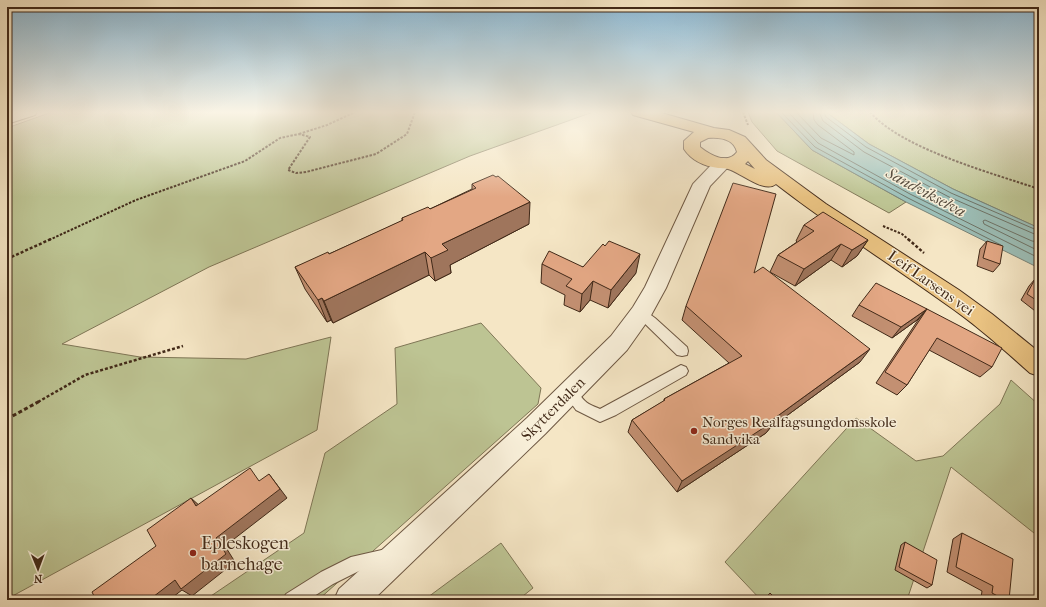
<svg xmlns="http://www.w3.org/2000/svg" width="1046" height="607" font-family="'IM FELL French Canon',serif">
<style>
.green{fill:#bdc493;stroke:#7f7656}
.water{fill:#9cbfb8;stroke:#788378}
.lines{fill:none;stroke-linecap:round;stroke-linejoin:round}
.shore{stroke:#6e7468;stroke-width:1}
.lane-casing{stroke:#6e5843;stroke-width:2}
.street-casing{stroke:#6e5843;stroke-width:2}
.secondary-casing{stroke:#412918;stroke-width:2}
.primary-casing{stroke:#412918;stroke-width:2}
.path-far2{stroke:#412918;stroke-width:2;stroke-dasharray:2.5 1.5;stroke-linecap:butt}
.path-far1{stroke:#412918;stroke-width:2.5;stroke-dasharray:3 2;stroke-linecap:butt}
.path{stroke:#412918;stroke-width:3;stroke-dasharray:4 2.5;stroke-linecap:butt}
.lane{fill:#f8efd9;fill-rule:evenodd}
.street{fill:#f8efd9;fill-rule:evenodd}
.secondary{fill:#f8efd9;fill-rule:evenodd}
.primary{fill:#eac382;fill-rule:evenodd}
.wall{fill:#c39072;stroke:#412918}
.shaded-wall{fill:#9f755c;stroke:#412918}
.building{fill:#e3a784;stroke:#412918}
.poi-dot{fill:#8f2418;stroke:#f8efd9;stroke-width:1.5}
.labels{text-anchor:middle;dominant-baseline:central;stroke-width:3;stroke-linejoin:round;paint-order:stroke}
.street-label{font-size:15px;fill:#412918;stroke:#f8efd9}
.poi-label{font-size:15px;fill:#412918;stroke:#f8efd9;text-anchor:start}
.water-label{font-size:16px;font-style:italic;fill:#584e40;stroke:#f8efd9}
.near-poi-label{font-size:18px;fill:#412918;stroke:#f8efd9;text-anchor:start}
</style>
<rect width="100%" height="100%" fill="#f5e6c5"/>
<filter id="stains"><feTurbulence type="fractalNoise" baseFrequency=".005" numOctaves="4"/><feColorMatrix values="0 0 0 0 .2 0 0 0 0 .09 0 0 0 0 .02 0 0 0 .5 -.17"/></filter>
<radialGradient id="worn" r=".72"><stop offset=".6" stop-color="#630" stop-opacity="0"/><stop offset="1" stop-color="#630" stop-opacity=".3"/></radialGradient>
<!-- green -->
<path class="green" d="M52,112H593L470,156L209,267L62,344L140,357L246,359L331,337L317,430L7,599V128Z
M748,112H776L812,150L906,202L889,213L777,151L752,122Z
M826,112H1039V228L953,189L869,144Z
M481,323L541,388L538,404L318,600H205L304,533L325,453L397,404L395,348Z
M1011,380L1039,405V537L951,467L907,600H761L725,562L856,418L916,461L943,456L1000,404Z
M501,543L533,588L518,600H424Z"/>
<!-- water -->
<path class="water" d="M776,112H826L869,144L953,189L1039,228V268L906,202L812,150Z"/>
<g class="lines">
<!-- shore -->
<path class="shore" d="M781,112L815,147L908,198L1001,245
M788,112L818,143L910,194L1039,258
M796,112L821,138L854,155V152L818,125L814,120L813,112
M819,112L823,121L864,152L949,197L1039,236
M824,112L826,117L866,147L951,193L1039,231
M1039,242L1032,241L985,220L983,221L984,224L1039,251"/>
<!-- lane casing -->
<g class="lane-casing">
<path id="lane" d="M641,308L655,318L687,347L688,351L687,355L682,356L677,355L637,316L635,313L637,310Z
M681,365L686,367L688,371L686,375L616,415L600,422L576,410L563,392L565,388C577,384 578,395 585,401C589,405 596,407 600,409Z
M386,549L392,551L394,557L392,563L359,571L333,584L308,600H283L286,594L321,572L351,557Z"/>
</g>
<!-- street casing -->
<g class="street-casing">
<path id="street" d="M723,158L729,159L732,163L710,186L666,288L649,319L627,350L545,434L373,600H334L339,589L527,418L611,336L633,307L645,287L693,184L717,159Z"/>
</g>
<!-- secondary casing -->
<g class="secondary-casing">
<path id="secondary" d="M12,112H37L35,115L7,124V114Z"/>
</g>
<!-- primary casing -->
<g class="primary-casing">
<path id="primary" d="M631,112H658L714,128L729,130L745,137L766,160L826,204L959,290L992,314L1039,352V376L1030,373C1002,348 974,323 943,302C887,262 830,226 776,184C764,194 740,172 728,169C725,168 721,168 718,168C704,166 692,161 684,149V141L694,132L633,115ZM708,138C720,137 734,139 737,152C727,165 710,155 700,147V142ZM748,161L755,169L745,164Z"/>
</g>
<!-- path-far2 -->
<path class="path-far2" d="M743,112L748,125
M870,112C902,149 992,173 1039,189
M299,134L327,125L355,112
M883,226L902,234L909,240
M49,240L136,200L245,161L280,138L299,134L310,137L288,170L296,173L306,172L376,154L407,134L415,112"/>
<!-- path-far1 -->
<path class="path-far1" d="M908,239L924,253
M7,259L51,239
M38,402L85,375L183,346"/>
<!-- path -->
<path class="path" d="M7,419L40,401"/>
<!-- lane -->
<use href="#lane" class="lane"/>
<!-- street -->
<use href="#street" class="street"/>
<!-- secondary -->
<use href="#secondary" class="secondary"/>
<!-- primary -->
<use href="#primary" class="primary"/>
</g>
<!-- wall -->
<path class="wall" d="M472,184L529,224L450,265L451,273L435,281L429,275L333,323L331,320L327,322L305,289L295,267L329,254L402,221V218L430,209L472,189Z
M804,225L868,240L857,256L842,267L831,260L795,286L770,272L778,255L797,242L796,241Z
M987,241L1000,264L993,272L977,266L980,249Z
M605,246L636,273L608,308L590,300L580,312L564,305L565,295L541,283L542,264L583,267Z
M754,273L860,362L770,428L766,433L677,492L628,432L632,420L664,401V399L729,363L682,320L686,306Z
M1035,279L1039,281V314L1021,300L1029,286Z
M859,305L927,309L917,320L892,338L852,316Z
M927,309L992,367L980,377L929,350L907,385L897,395L876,383L918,320Z
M962,533L1009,600H986L981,598L982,591L947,572L953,539Z
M905,542L932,585L927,588L895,570L901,545Z"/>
<!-- shaded-wall -->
<path class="shaded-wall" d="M530,202L529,224L450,265L451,273L435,281L431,258L442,244Z
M868,240L857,256L842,267L852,250Z
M841,244L831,260L795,286L804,269Z
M425,252L429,275L333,323L324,301Z
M640,254L636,273L608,308L611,290Z
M593,281L590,300L580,312L582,294Z
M322,298L331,320L327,322L318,300Z
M927,309L917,320L892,338L901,327Z
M870,349L860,362L770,428L766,433L677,492L682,481L772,420Z
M269,474L287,498L225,546L235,562L192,596L182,590L169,600H149L216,538Z
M191,498L201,507L196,506Z"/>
<!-- building -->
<path class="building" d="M493,175L496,177L498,176L530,202L442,244L448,250L431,258L425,252L324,301L322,298L318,300L295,267L328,252L329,254L403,220L402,218L428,207L430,209L476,188L472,184Z
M733,183L776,194L754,273L763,267L870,349L772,420L774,421L682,481L632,420L665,400L664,399L742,356L686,306Z
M823,212L868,240L852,250L841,244L804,269L778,255L814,231L804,225Z
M609,241L640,254L611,290L593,281L582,294L566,286L572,279L542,264L549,251L583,267L603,244L605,246Z
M987,241L1003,246L1000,264L983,258Z
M1035,279L1039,281V302L1027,294Z
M876,283L927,309L901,327L859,305Z
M927,309L1002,348L992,367L937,338L907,385L885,372Z
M250,468L259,481L269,474L280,489L216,538L226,554L181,589L175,580L149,600H96L92,592L156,546L147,530L191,498L196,506Z
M962,533L1013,559L1009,600H1005L992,593L993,586L956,567Z
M905,542L937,560L932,585L899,567Z
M770,593L777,600H764Z"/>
<!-- sky -->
<linearGradient id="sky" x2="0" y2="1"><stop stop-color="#89b8d5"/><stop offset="0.57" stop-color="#faf4e5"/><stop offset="1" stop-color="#faf4e5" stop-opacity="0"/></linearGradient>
<rect width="1046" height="197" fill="url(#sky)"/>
<!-- markers -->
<g class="poi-dot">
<circle cx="694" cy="431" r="4"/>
<circle cx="193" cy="553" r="4"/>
</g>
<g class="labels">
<!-- street labels -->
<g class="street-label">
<text transform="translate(931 283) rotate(35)">Leif Larsens vei</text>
<text transform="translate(553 409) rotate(-45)">Skytterdalen</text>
</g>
<!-- poi labels -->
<g class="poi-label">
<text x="702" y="422">Norges Realfagsungdomsskole<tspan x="702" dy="17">Sandvika</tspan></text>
</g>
<!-- water labels -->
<g class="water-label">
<text transform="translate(926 192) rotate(28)">Sandvikselva</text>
</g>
<!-- near-poi labels -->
<g class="near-poi-label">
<text x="201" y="543">Epleskogen<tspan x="201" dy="21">barnehage</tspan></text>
</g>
</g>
<!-- margin -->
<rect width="1046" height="607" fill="none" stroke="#f5e6c5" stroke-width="24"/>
<rect x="8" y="8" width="1030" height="591" fill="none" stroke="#412918" stroke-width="2"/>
<rect x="12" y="12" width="1022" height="583" fill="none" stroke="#412918"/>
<!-- north arrow -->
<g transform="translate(38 569) rotate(179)" stroke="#f8efd9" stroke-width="3" paint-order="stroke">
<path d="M0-3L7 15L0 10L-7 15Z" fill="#412918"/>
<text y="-6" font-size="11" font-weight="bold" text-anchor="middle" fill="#412918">N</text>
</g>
<rect width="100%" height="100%" filter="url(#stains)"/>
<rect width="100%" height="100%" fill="url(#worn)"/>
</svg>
